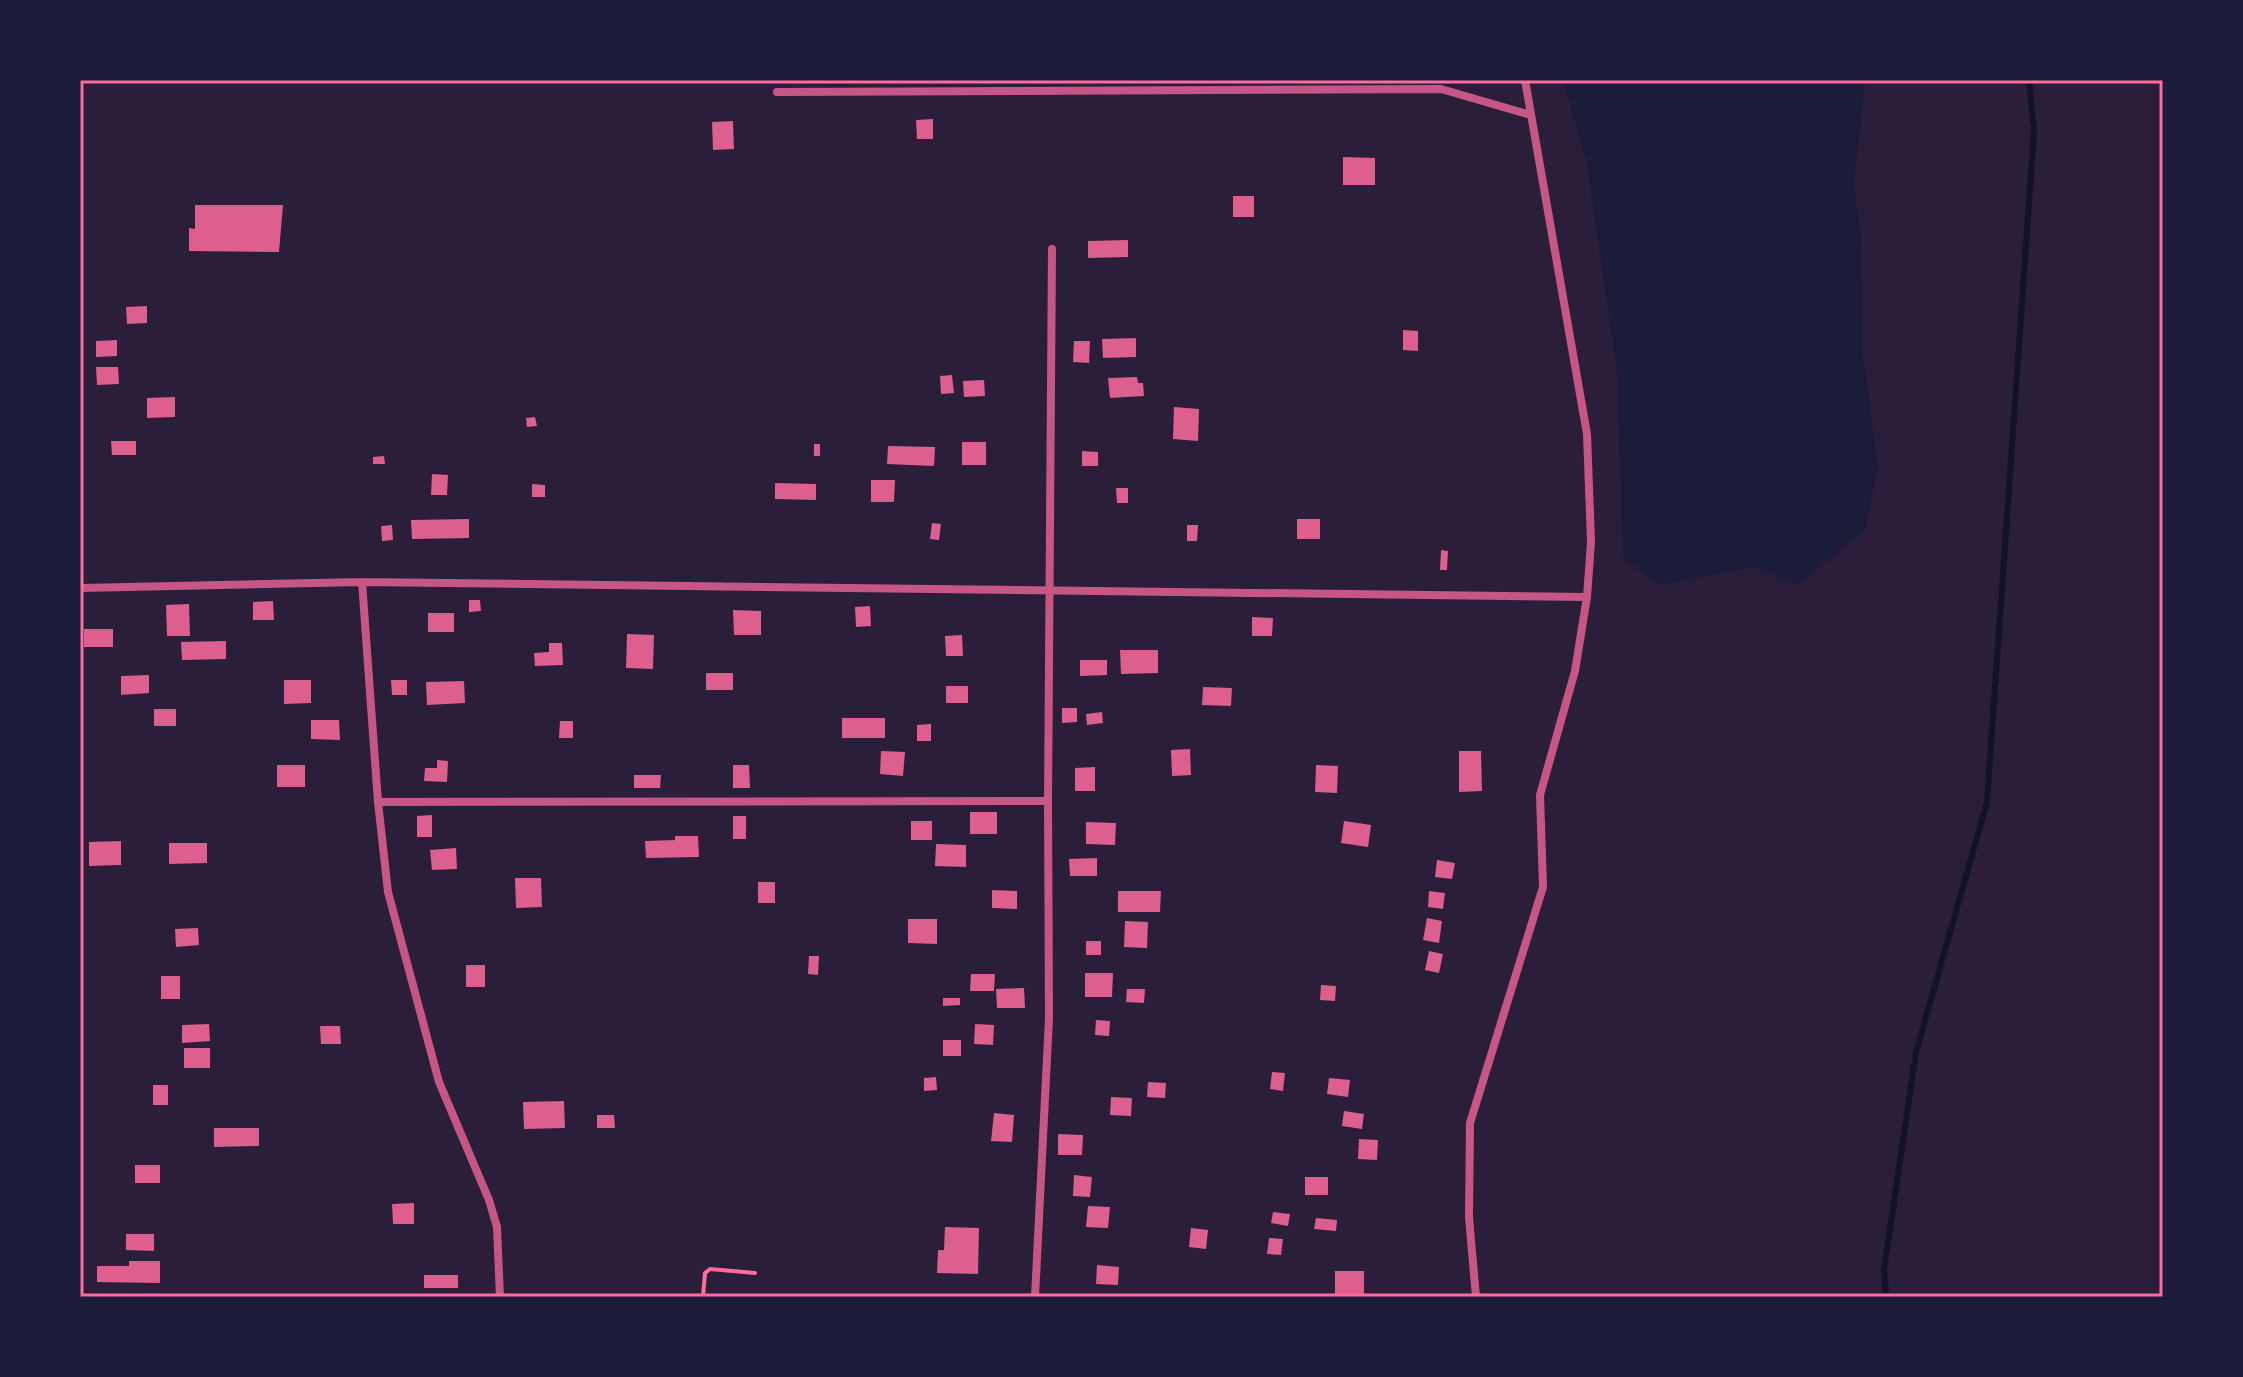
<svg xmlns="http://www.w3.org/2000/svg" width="2243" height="1377" font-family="Poppins,sans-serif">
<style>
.green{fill:#2a1e3b}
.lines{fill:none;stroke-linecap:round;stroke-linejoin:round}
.stream{stroke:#12122b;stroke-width:6}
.building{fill:#dd5f8e}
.path{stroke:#ff6b9d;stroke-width:4}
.minor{stroke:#c65784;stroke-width:8}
.neatline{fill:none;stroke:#ff6b9d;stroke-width:3}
</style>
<rect width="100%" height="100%" fill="#1b1b3a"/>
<!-- green -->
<path class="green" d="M80,80H1563L1587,164L1617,370L1623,558L1658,585L1754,567L1798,585L1865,530L1878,467L1862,345L1861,236L1854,184L1865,80H2163V1297H80Z"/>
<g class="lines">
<!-- stream -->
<path class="stream" d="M1886,1297L1884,1270L1916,1052L1987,802L2034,131L2029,80"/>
</g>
<!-- building -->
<path class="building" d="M933,119V139H917L916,120Z
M733,121L734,149L713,150L712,122Z
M1343,157L1375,158V185H1343Z
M1233,196H1254V217H1233Z
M195,205H283L279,252L189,251V228L195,229Z
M1128,240V257L1088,258V241Z
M147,306V323L127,324L126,307Z
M1403,330L1418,331V351L1403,350Z
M1136,338V357L1103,358L1102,339Z
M117,340V356L96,357V341Z
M1074,341H1090L1089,363L1073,362Z
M96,367H118L119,384L97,385Z
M952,375L954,393L941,394L940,376Z
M1137,377L1138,383H1143L1144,396L1110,398L1108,378Z
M984,380L985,396L964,397L963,381Z
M175,397V417L147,418V398Z
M1174,407L1199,409L1198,441L1173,439Z
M535,417L537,426L527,427L526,418Z
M111,441H136V455H112Z
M962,442H986V465H962Z
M814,444H820V456H814Z
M888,446L935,447L934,466L887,464Z
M1082,451L1098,452V466H1082Z
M384,456L385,464H373V457Z
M432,474L448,475L447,495H431Z
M871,480H895L894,502H871Z
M775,483L816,484V500L775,499Z
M532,484L545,485V497H532Z
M1116,488H1128V503H1117Z
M469,519V538L412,539L411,520Z
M1297,519H1320V539H1297Z
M932,523L941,524L939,540L930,539Z
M392,525L393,540L382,541L381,526Z
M1187,525H1198L1197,541H1187Z
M1441,550L1448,551L1447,570H1440Z
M469,600H480L481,611L469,612Z
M273,601L274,620H253V602Z
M189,604L190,636H167L166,605Z
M870,606L871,626L856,627L855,607Z
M733,610L761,611V635H734Z
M428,613H454V632H428Z
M1252,617L1273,618L1272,636H1252Z
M84,629H113V647H84Z
M627,634L654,635L653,669L626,668Z
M962,635L963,656H946L945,636Z
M226,641V659L182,660L181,642Z
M549,643H562L563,665L535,666L534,653L549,652Z
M1120,650H1158V673L1121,674Z
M1080,660H1107V675L1080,676Z
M706,673H733V690H706Z
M149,675V693L121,695V676Z
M284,680H311V703L284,704Z
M391,680H407V695H392Z
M464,681L465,703L427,705L426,682Z
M946,686H968V703H946Z
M1203,687L1232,688L1231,706L1202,705Z
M1062,708H1077V722L1062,723Z
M154,709H176V726H154Z
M1102,712L1103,723L1087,725L1086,714Z
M842,718H885V738H842Z
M311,720H339L340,740L311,739Z
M560,721H573V738H559Z
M931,724V741H917V725Z
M1190,749L1191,775L1172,776L1171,750Z
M881,751L905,752L903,776L880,774Z
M1459,751H1481L1482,791L1459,792Z
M437,760L448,761L447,782L424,781L425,768H437Z
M277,765H305V787H277Z
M733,765H749L750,788H733Z
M1316,765L1338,766L1337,793L1315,792Z
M1095,767V791H1075V768Z
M634,775H661L660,788H634Z
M970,812H997V834H970Z
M432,815V837H417V816Z
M733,816H746V839H733Z
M911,821H932V840H911Z
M1344,821L1371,825L1368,847L1341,843Z
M1086,822L1116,823L1115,845L1086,844Z
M675,836H698L699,857L646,858L645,841L675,840Z
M121,841V865L89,866V842Z
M169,843H207V863L169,864Z
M936,844L966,845V867L935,866Z
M456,848L457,869L432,870L430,850Z
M1097,858V876H1070L1069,859Z
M1437,860L1455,863L1452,879L1435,877Z
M515,878H541L542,907L516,908Z
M758,882H775V903H758Z
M992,890L1017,891V909L992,908Z
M1118,891H1161L1160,912H1118Z
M1429,891L1445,893L1443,909L1428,907Z
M1427,918L1442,921L1439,943L1423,940Z
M908,919H937V944L908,943Z
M1125,921L1148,922L1147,948L1124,947Z
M198,928L199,945L176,947L175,929Z
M1086,941H1101V955H1086Z
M1429,951L1443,954L1439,973L1425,970Z
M809,956H819L818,975L808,974Z
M466,965H485V987H466Z
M1085,973H1113L1112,997H1085Z
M971,974H995L994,991H970Z
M161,976H180V999H161Z
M1321,985L1336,986L1335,1001L1320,1000Z
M1024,988L1025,1008H997L996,989Z
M1127,989H1145L1144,1003L1126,1002Z
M943,998H960V1005L943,1006Z
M1096,1020L1110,1021L1109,1036L1095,1035Z
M209,1024L210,1041L182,1043V1025Z
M975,1024L994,1025L993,1045L974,1044Z
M320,1026H340L341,1044H321Z
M943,1040H961V1056H943Z
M184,1048H210V1068H184Z
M1272,1072L1285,1073L1283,1091L1270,1089Z
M936,1077L937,1090L924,1091V1078Z
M1329,1078L1350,1080L1348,1097L1327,1094Z
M1148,1082L1166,1083L1165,1098L1147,1097Z
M153,1085H168V1105H153Z
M1111,1097L1132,1098L1131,1116L1110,1115Z
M564,1101L565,1128L524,1129L523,1102Z
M1344,1111L1364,1114L1362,1129L1342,1126Z
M994,1113L1014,1115L1012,1142L991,1141Z
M597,1115H614L615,1128H597Z
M214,1128H259V1146L214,1147Z
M1058,1134L1083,1135L1082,1155H1058Z
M1359,1139L1378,1140L1377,1160L1358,1159Z
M135,1165H160V1183H135Z
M1074,1175L1092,1177L1090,1197L1073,1196Z
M1305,1177H1328V1195H1305Z
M414,1203V1224H393L392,1204Z
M1088,1206L1110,1207L1108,1228L1086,1227Z
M1273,1212L1290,1214L1288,1226L1271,1223Z
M1316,1218L1337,1220L1336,1231L1314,1229Z
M945,1227L979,1228L978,1274L937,1273L938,1250H944Z
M1191,1228L1208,1230L1206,1249L1189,1247Z
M126,1234H154V1251L126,1250Z
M1269,1238L1283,1239L1281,1255L1267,1254Z
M129,1261H160V1283L97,1282V1266H129Z
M1097,1265L1119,1267L1118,1285L1096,1284Z
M1335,1271H1364V1294H1335Z
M424,1275H458V1288H424Z"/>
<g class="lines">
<!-- path -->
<path class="path" d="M703,1297L705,1273L710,1269L755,1273"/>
<!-- minor -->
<path class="minor" d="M777,92L1441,89L1531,115
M362,582L378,802L388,892L439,1082L489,1200L497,1227L500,1297
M80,588L362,582L1587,597
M378,802L1048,801
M1035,1297L1049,1018L1048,801L1052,249
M1476,1297L1469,1217L1470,1123L1543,887L1540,795L1575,671L1587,597L1591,542L1587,434L1525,80"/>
</g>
<!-- border -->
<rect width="2243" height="1377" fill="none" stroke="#1b1b3a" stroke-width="164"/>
<rect x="82" y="82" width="2079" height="1213" class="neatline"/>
</svg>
